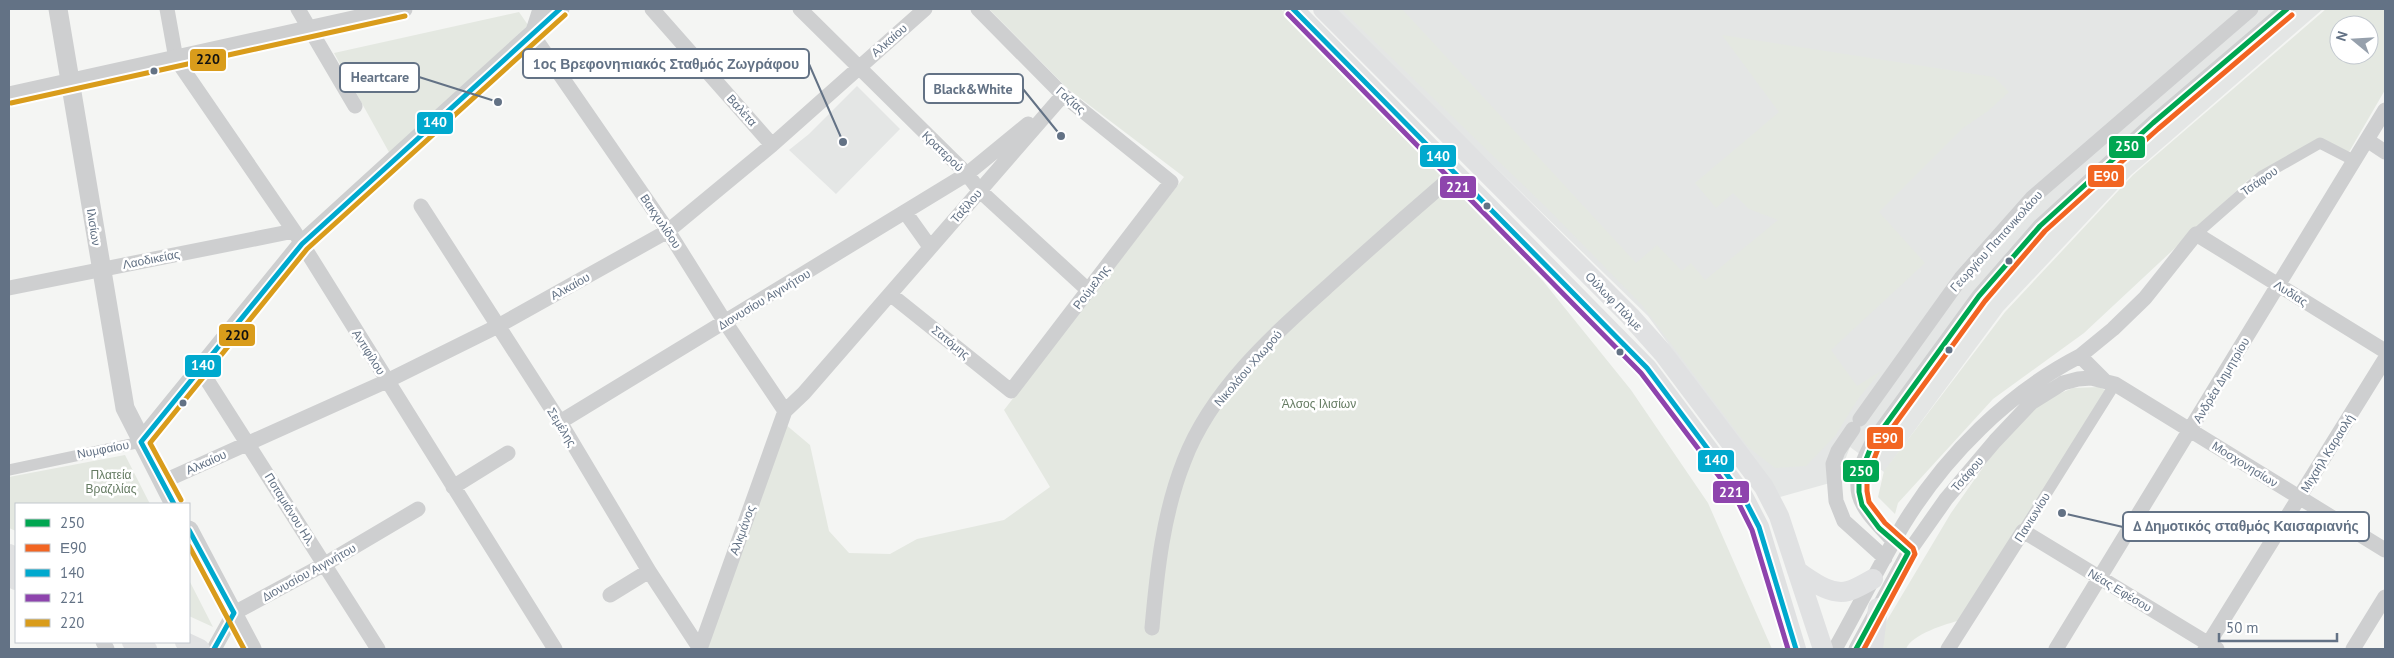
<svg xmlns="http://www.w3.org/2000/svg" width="2394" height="658" font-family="'PT Sans',sans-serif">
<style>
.built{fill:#e4e6e5}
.green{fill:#e4e8e1;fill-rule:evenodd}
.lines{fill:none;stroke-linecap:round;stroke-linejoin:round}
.pedestrian{stroke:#cecfd0;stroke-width:11}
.minor{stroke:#cecfd0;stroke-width:15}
.tertiary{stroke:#cecfd0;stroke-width:19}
.secondary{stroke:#e0e1e2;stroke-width:20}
.bus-1-casing{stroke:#fff;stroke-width:9}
.bus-2-casing{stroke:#fff;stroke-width:9}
.bus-3-casing{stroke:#fff;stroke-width:9}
.bus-4-casing{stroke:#fff;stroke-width:9}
.bus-5-casing{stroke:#fff;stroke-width:9}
.bus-1{stroke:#00a651;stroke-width:5}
.bus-2{stroke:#f26522;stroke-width:5}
.bus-3{stroke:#00a9ce;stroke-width:5}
.bus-4{stroke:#8e44ad;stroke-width:5}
.bus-5{stroke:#d99c1b;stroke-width:5}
.bus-dot{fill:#637285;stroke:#fff;stroke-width:2}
.labels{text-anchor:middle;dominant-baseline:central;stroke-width:5;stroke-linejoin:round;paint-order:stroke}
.street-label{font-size:12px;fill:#637285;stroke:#fff}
.park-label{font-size:12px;fill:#657b62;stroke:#fff}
.leader{fill:none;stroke:#637285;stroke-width:2}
.callout-dot{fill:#637285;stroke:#fff;stroke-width:2}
.callout{fill:#fff;stroke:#637285;stroke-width:2}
.callout-label{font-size:14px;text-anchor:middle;font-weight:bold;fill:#637285}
.line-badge{stroke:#fff;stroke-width:2}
.badge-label{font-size:14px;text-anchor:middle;font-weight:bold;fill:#fff}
.pale-badge-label{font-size:14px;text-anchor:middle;font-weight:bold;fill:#111}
</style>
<rect width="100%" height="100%" fill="#f4f5f3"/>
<!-- built -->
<path class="built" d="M1333,9H2323L2131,175L2003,311L1884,472L1850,447L1837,481L1780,497L1648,316Z
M857,86L900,129L836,194L789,150L809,134Z"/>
<!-- green -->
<path class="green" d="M989,9H1281L1543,281L1631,390L1708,503L1772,649H707L785,424L810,445L829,531L849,553L890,554L917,539L1004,520L1050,487L1004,410L1184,177L1068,89Z
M1341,9H1402L1636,263L1657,245L1682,271L1691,263L1705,280L1778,220L1749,209L1733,193L1716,208L1695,183L1779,112L1722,35L1994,77L2009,92L1988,111L1963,128L1879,212L1925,263L1831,350L1857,386L1881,371L1858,399L1835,436L1806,466L1775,468L1748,447L1642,305L1548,209Z
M2326,9H2385V90L2349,152L2319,138L2248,180L2084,333L1993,399L1898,503L1895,514L1878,497L1884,471L2005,312L2133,175ZM2339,25H2369V55H2339Z
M519,12L528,25L390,154L334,53Z
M2099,387L2107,391L1961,620C1946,624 1912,634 1906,649H1879L1883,627L1951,513L1989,459L2029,411L2051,397L2073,388Z
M125,455L150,504H16V531L9,528V477Z
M189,580L213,627L189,616Z"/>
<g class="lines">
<!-- pedestrian -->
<path class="pedestrian" d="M2196,234L2262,176L2320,143L2355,161
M9,470L141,442
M2023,531L2115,384"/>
<!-- minor -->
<path class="minor" d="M167,9L176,59L294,231L555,649
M298,9L355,106
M540,9L532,34L668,231L725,322L785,411
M652,9L772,145
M800,9L967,174L979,190L1089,291
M2367,140L2385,152
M421,206L560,422L649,571L700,649
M905,212L930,247
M9,288L294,231
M890,294L1011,391L1171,182L1063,95L978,9
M200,369L378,649
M2104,380L2080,356L2113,329L2145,298L2196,234L2385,351
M1860,419L1961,278L2032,198L2251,9
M560,422L967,174L1028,124
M1853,429L1838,451L1833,464L1836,501L1844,521L1885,558
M1879,433L1979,296L2040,226L2153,123L2287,9
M1872,443C1845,494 1859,504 1894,542
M162,482L387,381L498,326L668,231L772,145L925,9
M453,487L508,453
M610,595L649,571
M1152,628C1157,571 1163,514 1184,461C1211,390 1272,336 1327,287C1369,249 1412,211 1455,174
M103,642L107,649
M214,649L234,613L325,564L418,509
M700,649L785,411L804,393L1063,95
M1835,649C1858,608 1879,566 1903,525C1945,456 2008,393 2080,356
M1856,649L1908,553L1946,499L1995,441L2031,403L2063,383L2078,379L2091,378L2115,384L2385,550
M1948,649L2023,531L2217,649
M2056,649L2385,110
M2205,649L2385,359
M2353,649L2385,597"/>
<!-- tertiary -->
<path class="tertiary" d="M58,9L125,408L174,504
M9,96L403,9
M141,442L302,244L560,9
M189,530L252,649"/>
<!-- secondary -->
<path class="secondary" d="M1293,9L1647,368L1743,496L1759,527L1796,649
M1323,9L1630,316L1663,353L1764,487L1779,516L1823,649
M9,554L16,558
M1797,571C1811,580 1830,596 1848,591C1856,589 1865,583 1873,579
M9,576L16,580
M132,642L147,649
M185,642L200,649
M1873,649L1878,608"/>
<!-- bus-1 casing -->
<g class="bus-1-casing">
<path id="bus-1" d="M1856,649L1908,553L1879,528L1862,505L1859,492V477L1873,442L1979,296L2040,226L2153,123L2287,9"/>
</g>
<!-- bus-2 casing -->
<g class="bus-2-casing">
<path id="bus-2" d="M1864,649L1915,554L1913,548L1885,523L1869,502L1867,491V478L1879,446L1985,301L2045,231L2158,129L2292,15"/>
</g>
<!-- bus-3 casing -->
<g class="bus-3-casing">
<path id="bus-3" d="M1293,9L1647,368L1743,496L1759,527L1796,649
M174,504L141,442L302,244L560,9
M189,530L234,613L214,649"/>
</g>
<!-- bus-4 casing -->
<g class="bus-4-casing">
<path id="bus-4" d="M1288,14L1641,373L1737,500L1752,530L1788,649"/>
</g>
<!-- bus-5 casing -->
<g class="bus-5-casing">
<path id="bus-5" d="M11,103L405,16
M181,500L150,443L307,249L565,15
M189,546L244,649"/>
</g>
<!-- bus-1 -->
<use href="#bus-1" class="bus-1"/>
<!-- bus-2 -->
<use href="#bus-2" class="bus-2"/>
<!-- bus-3 -->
<use href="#bus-3" class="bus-3"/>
<!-- bus-4 -->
<use href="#bus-4" class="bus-4"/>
<!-- bus-5 -->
<use href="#bus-5" class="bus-5"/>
</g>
<!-- markers -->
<g class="bus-dot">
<circle cx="154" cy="71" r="4.5"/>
<circle cx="1487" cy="206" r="4.5"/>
<circle cx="2009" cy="261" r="4.5"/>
<circle cx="1949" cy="350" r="4.5"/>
<circle cx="1620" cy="352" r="4.5"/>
<circle cx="183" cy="403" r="4.5"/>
</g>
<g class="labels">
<!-- street labels -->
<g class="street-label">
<text transform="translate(889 40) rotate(-41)">Αλκαίου</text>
<text transform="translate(1071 100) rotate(41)">Γαζίας</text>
<text transform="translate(742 110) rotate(48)">Βαλέτα</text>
<text transform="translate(943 151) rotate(44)">Κρατερού</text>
<text transform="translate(2259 181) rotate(-35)">Τσάφου</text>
<text transform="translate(966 206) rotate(-49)">Ταξίλου</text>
<text transform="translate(661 221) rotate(56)">Βακχυλίδου</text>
<text transform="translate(94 227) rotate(81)">Ιλισίων</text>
<text transform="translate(1996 241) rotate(-48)">Γεωργίου Παπανικολάου</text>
<text transform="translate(151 259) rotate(-11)">Λαοδικείας</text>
<text transform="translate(570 286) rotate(-29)">Αλκαίου</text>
<text transform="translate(1091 287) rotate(-53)">Ρούμελης</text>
<text transform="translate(2291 293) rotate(32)">Λυδίας</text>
<text transform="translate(764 299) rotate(-31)">Διονυσίου Αιγινήτου</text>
<text transform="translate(1614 301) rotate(46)">Ούλωφ Πάλμε</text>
<text transform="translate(951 342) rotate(39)">Σατόμης</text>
<text transform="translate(369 352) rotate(58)">Αντιφίλου</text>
<text transform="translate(1248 368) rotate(-49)">Νικολάου Χλωρού</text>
<text transform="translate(2221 380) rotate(-59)">Ανδρέα Δημητρίου</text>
<text transform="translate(562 427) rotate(58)">Σεμέλης</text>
<text transform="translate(103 449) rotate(-11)">Νυμφαίου</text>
<text transform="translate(2327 453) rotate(-58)">Μιχαήλ Καραολή</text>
<text transform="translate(206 462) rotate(-24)">Αλκαίου</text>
<text transform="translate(2245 464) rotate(32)">Μοσχονησίων</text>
<text transform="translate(1967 474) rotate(-49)">Τσάφου</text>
<text transform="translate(290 509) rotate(58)">Ποταμιάνου Ηλ.</text>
<text transform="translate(2032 517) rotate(-58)">Πανιωνίου</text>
<text transform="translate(742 530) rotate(-70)">Αλκμάνος</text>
<text transform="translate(309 572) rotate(-29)">Διονυσίου Αιγινήτου</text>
<text transform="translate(2120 590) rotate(31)">Νέας Εφέσου</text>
</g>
<!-- park labels -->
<g class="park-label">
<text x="1319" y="403">Άλσος Ιλισίων</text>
<text x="111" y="474">Πλατεία<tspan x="111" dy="14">Βραζιλίας</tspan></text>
</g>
</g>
<!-- callouts -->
<path class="leader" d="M843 142L809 64M498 102L419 77M1061 136L1023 89M2062 513L2123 527"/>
<g class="callout-dot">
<circle cx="843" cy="142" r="5"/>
<circle cx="498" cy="102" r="5"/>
<circle cx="1061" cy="136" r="5"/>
<circle cx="2062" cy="513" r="5"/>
</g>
<g class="callout">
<rect x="523" y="49" width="286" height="29" rx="5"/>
<rect x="340" y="63" width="79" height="29" rx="5"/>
<rect x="924" y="74" width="99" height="29" rx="5"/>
<rect x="2123" y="512" width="246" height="29" rx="5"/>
</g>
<g class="callout-label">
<text x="666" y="69">1ος Βρεφονηπιακός Σταθμός Ζωγράφου</text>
<text x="380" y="82">Heartcare</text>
<text x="973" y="94">Black&amp;White</text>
<text x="2246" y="531">Δ Δημοτικός σταθμός Καισαριανής</text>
</g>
<g class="line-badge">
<rect x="189" y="48" width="38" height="24" rx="5" fill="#d99c1b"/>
<rect x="416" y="111" width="38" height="24" rx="5" fill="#00a9ce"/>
<rect x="2108" y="135" width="38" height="24" rx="5" fill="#00a651"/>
<rect x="1419" y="144" width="38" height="24" rx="5" fill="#00a9ce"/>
<rect x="2087" y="164" width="38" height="24" rx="5" fill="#f26522"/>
<rect x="1439" y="175" width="38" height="24" rx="5" fill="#8e44ad"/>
<rect x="218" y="323" width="38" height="24" rx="5" fill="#d99c1b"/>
<rect x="184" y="354" width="38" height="24" rx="5" fill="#00a9ce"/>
<rect x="1866" y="426" width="38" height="24" rx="5" fill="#f26522"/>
<rect x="1697" y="449" width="38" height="24" rx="5" fill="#00a9ce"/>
<rect x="1842" y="459" width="38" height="24" rx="5" fill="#00a651"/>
<rect x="1712" y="480" width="38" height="24" rx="5" fill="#8e44ad"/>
</g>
<g class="badge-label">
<text x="435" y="127">140</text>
<text x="2127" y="151">250</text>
<text x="1438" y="161">140</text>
<text x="2106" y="181">Ε90</text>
<text x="1458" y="192">221</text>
<text x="203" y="370">140</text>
<text x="1885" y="443">Ε90</text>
<text x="1716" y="465">140</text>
<text x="1861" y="476">250</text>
<text x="1731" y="497">221</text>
</g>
<g class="pale-badge-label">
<text x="208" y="64">220</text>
<text x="237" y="340">220</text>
</g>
<!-- border -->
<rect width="2394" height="658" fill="none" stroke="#637285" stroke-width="20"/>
<!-- legend -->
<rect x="15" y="503" width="175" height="140" fill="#ffffff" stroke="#c1c7ce"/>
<rect x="25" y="519" width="25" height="8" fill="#00a651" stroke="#c1c7ce"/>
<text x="60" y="528" font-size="15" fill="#637285">250</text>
<rect x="25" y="544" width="25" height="8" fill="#f26522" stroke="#c1c7ce"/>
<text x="60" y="553" font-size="15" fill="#637285">Ε90</text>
<rect x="25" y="569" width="25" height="8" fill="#00a9ce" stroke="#c1c7ce"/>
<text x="60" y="578" font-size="15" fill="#637285">140</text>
<rect x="25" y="594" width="25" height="8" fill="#8e44ad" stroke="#c1c7ce"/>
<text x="60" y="603" font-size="15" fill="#637285">221</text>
<rect x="25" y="619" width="25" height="8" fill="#d99c1b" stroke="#c1c7ce"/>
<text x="60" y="628" font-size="15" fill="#637285">220</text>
<!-- north arrow -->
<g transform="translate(2354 40) rotate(288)"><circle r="24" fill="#ffffff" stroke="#c1c7ce"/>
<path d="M0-4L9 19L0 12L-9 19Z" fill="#96a0ac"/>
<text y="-8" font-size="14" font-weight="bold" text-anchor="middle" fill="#637285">N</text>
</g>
<!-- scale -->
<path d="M2219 633v8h118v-8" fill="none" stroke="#637285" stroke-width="2.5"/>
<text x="2226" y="633" font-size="15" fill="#637285" stroke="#ffffff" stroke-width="4" paint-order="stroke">50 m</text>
</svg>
